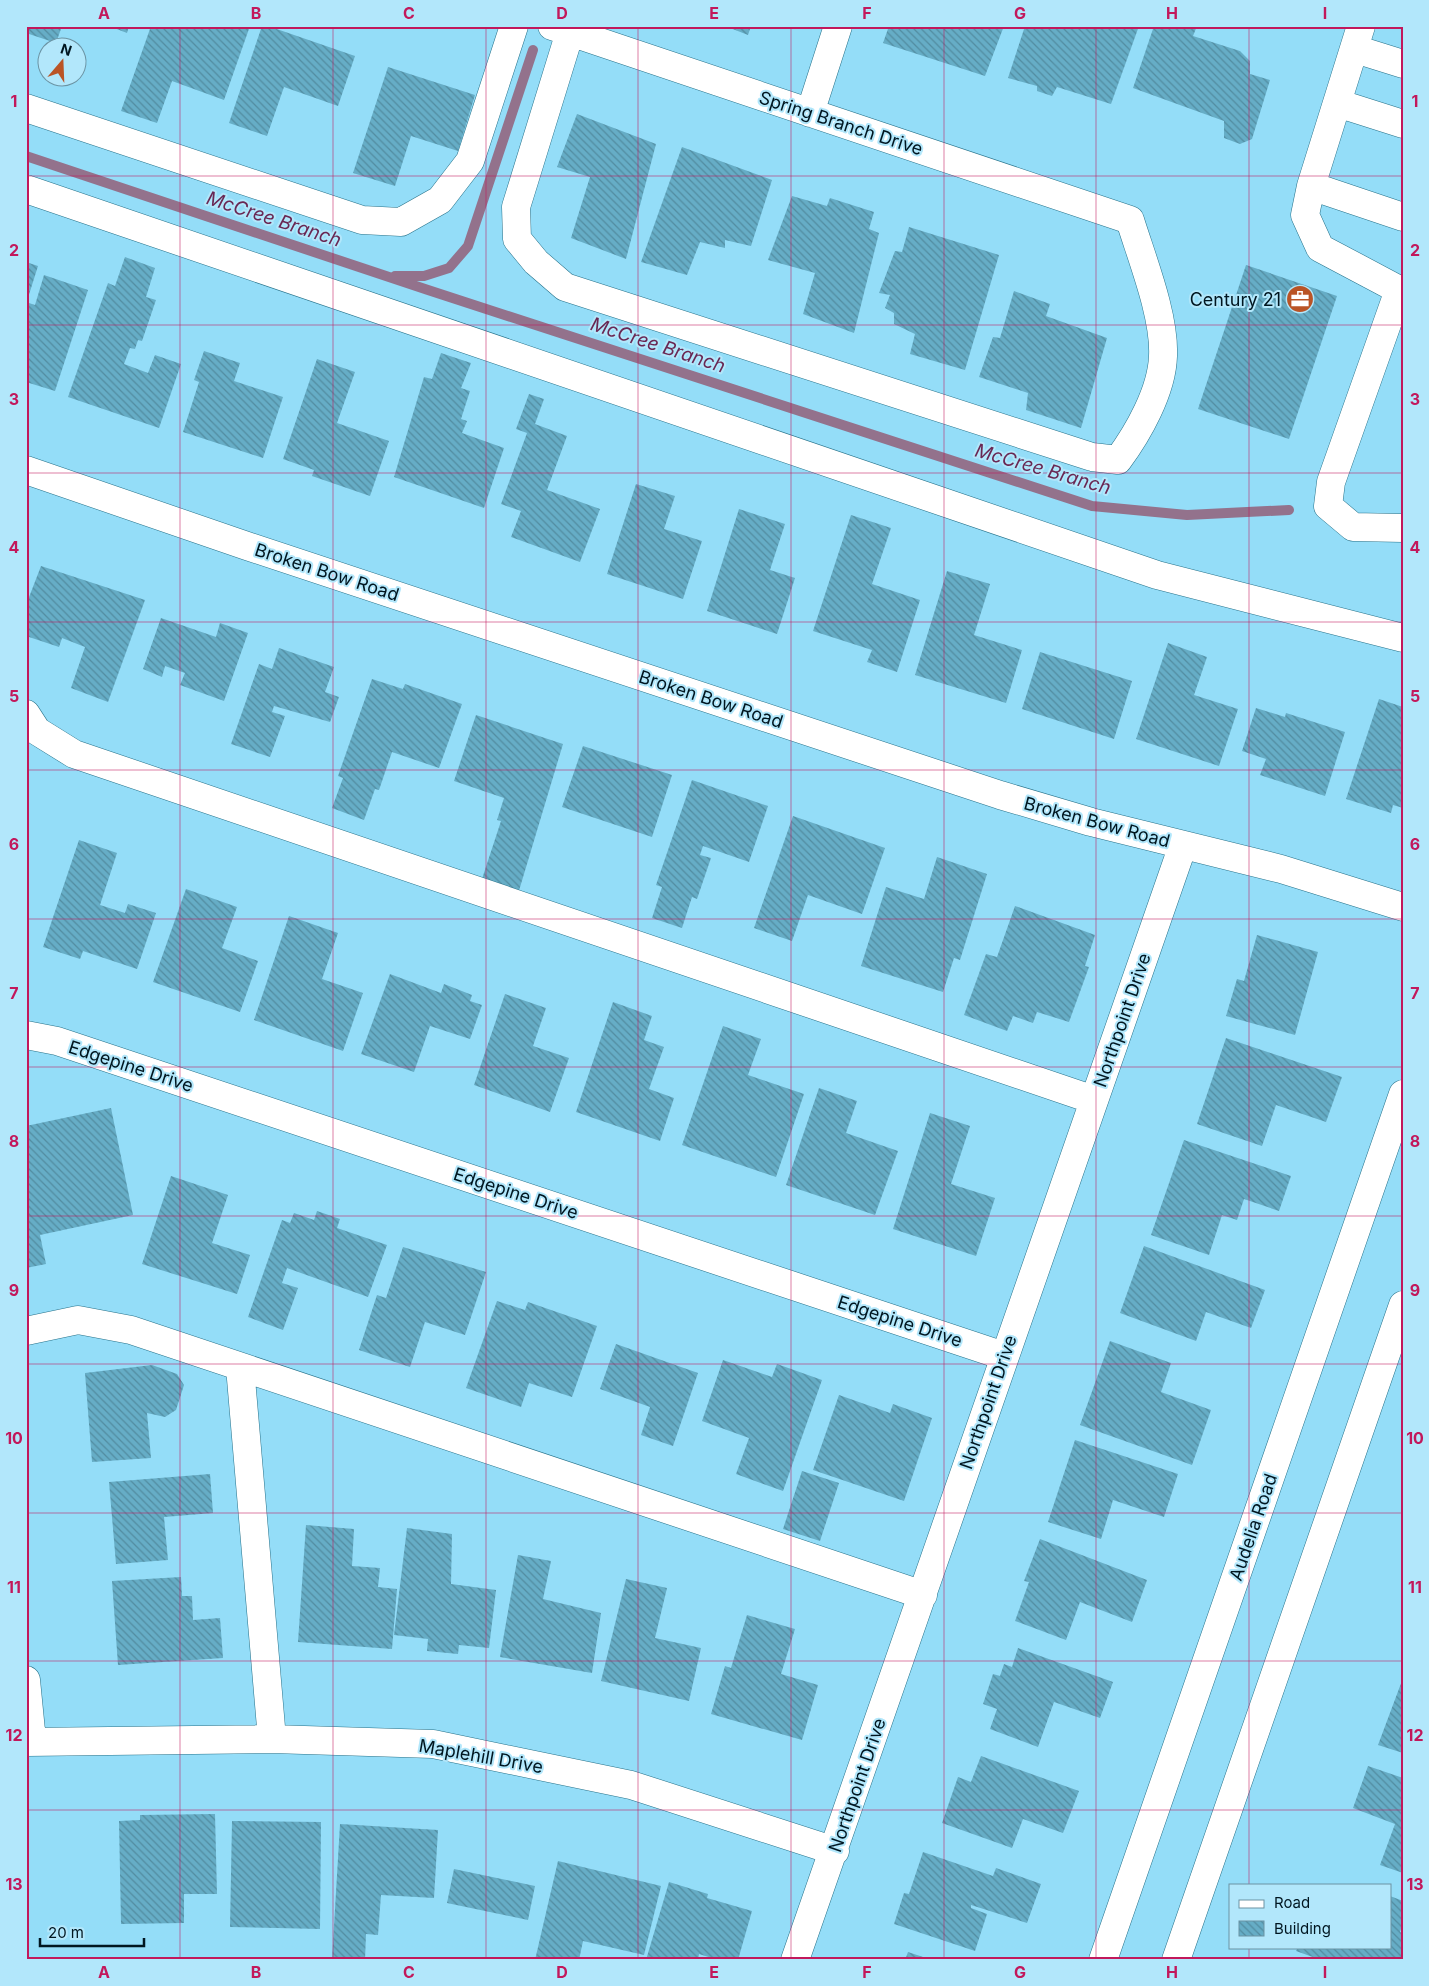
<svg xmlns="http://www.w3.org/2000/svg" width="1429" height="1986" font-family="Inter,sans-serif">
<style>
.lines{fill:none;stroke-linecap:round;stroke-linejoin:round}
.stream{stroke:#93728c;stroke-width:10}
.building{fill:url(#building-back-hatch)}
.minor-casing{stroke:#27728a;stroke-width:29}
.major-casing{stroke:#27728a;stroke-width:29}
.minor{stroke:#fff;stroke-width:28}
.major{stroke:#fff;stroke-width:28}
.grid{fill:none;stroke:#c2185b;stroke-width:1;stroke-opacity:0.55}
.labels{text-anchor:middle;dominant-baseline:central;stroke-width:4;stroke-linejoin:round;paint-order:stroke}
.street-label{font-size:18px;fill:#001620;stroke:#b2e7fb}
.poi-label{font-size:18px;fill:#001620;stroke:#b2e7fb;text-anchor:end}
.water-label{font-size:19px;font-style:italic;fill:#692753;stroke:#b2e7fb}
.neatline{fill:none;stroke:#c2185b;stroke-width:2}
.grid-label{font-size:16px;text-anchor:middle;font-weight:bold;fill:#c2185b}
</style>
<defs>
<pattern id="building-back-hatch" width="6" height="6" patternUnits="userSpaceOnUse" patternTransform="scale(1.25)"><rect width="6" height="6" fill="#66adc6"/><path d="M-1 5l2 2M0 0l6 6M5-1l2 2" fill="none" stroke="#528ca0"/></pattern>
</defs>
<rect width="100%" height="100%" fill="#94ddf8"/>
<g class="lines">
<!-- stream -->
<path class="stream" d="M26,156L428,290L1092,506L1187,515L1289,510
M395,276H424L449,268L468,246L533,50"/>
</g>
<!-- building -->
<path class="building" d="M26,26H62L56,43L26,33Z
M109,26H129L127,33Z
M151,26H250L224,100L172,81L157,123L121,111Z
M262,26H268L355,56L338,106L284,87L267,136L229,123Z
M725,26H751L748,35Z
M889,26H1004L985,76L883,43Z
M1025,26H1139L1111,104L1057,87L1052,96L1037,91V86L1008,78Z
M1154,26H1197L1193,36L1240,51L1250,61V74L1270,80L1252,139L1240,144L1224,138V121L1133,88Z
M388,67L475,95L458,151L411,136L395,186L353,173Z
M577,114L656,144L626,259L571,238L590,177L557,167Z
M682,147L772,180L751,246L725,240V248L700,242L687,275L641,262Z
M792,196L827,206L830,198L874,212L869,229L879,233L854,333L803,314L815,273L768,260Z
M909,227L999,255L965,370L910,354L915,334L894,324V313L885,308L890,295L879,293L895,251L902,252Z
M125,257L155,268L146,297L156,300L142,341L138,340L135,349L130,348L124,364L148,373L155,355L181,364L159,428L68,397L108,283L115,286Z
M26,262L38,266L27,301H26Z
M1246,265L1337,296L1289,439L1198,409Z
M44,275L88,290L55,391L26,382V302L35,305Z
M1014,291L1050,304L1046,316L1107,338L1081,428L1026,410L1028,393L979,377L993,337L1000,338Z
M204,351L240,363L234,381L283,397L263,458L183,432L199,382L194,380Z
M441,353L471,363L461,388L470,391L461,419L467,421L462,433L504,448L484,508L394,477L424,377L432,379Z
M317,359L355,372L337,423L389,441L370,496L312,476L314,470L283,459Z
M529,394L544,399L535,424L567,436L547,490L600,509L580,562L511,537L521,511L501,504L527,433L516,429Z
M636,484L675,496L664,529L702,541L683,599L607,574Z
M739,509L785,524L770,570L795,578L777,634L707,611Z
M851,515L891,528L872,584L920,600L897,672L867,662L872,650L813,631Z
M41,566L145,600L108,702L71,688L85,647L62,638L59,647L26,636V605Z
M947,571L990,584L974,635L1022,650L1006,703L915,675Z
M161,618L216,637L220,623L248,633L224,701L180,685L185,673L165,666L162,677L143,669Z
M1168,643L1207,657L1194,695L1238,709L1219,766L1136,739Z
M279,648L334,667L325,692L339,697L330,722L274,706L272,712L285,716L270,757L231,744L259,664L272,669Z
M1040,652L1132,681L1114,739L1022,709Z
M372,679L403,689L405,684L462,704L439,768L392,752L379,790L375,789L364,820L332,808L343,778L338,776Z
M1379,699L1403,707V808L1393,805L1391,813L1346,799Z
M1256,708L1285,717L1286,713L1345,732L1325,796L1260,775L1266,759L1242,751Z
M476,715L563,744L518,894L481,882L501,821L497,820L504,798L454,781Z
M583,746L672,775L652,837L562,807Z
M692,780L768,806L749,862L703,846L700,855L711,858L697,899L692,897L682,928L652,918L662,887L656,885Z
M793,816L885,848L862,914L808,895L792,941L754,928Z
M79,840L117,853L100,905L125,913L128,904L156,913L137,969L83,951L80,959L43,947Z
M937,857L987,874L960,960L954,958L943,992L861,966L886,887L924,899Z
M186,889L237,907L222,948L258,961L240,1012L153,982Z
M1015,906L1095,935L1085,966L1089,967L1069,1022L1037,1012L1033,1023L1013,1016L1007,1031L964,1015L986,954L997,957Z
M289,916L338,933L322,979L363,993L343,1051L254,1020Z
M1257,935L1318,952L1295,1035L1226,1016L1237,979L1244,981Z
M390,974L441,993L444,984L472,995L470,1001L482,1005L470,1039L430,1026L414,1072L361,1054Z
M505,994L546,1008L533,1046L569,1058L550,1112L474,1085Z
M613,1002L652,1016L644,1040L664,1047L649,1089L674,1098L660,1141L576,1112Z
M723,1026L761,1039L748,1075L804,1094L776,1177L682,1145Z
M1226,1038L1342,1077L1326,1122L1276,1105L1262,1146L1197,1124Z
M819,1088L857,1101L846,1133L898,1151L875,1215L786,1185Z
M111,1108L133,1215L40,1235L46,1264L26,1268V1126Z
M930,1113L970,1126L951,1184L995,1198L976,1256L893,1229Z
M1184,1140L1291,1176L1279,1211L1244,1199L1237,1220L1222,1215L1209,1255L1151,1235Z
M171,1176L228,1195L212,1243L250,1255L237,1294L142,1264Z
M317,1211L340,1219L337,1228L387,1245L368,1297L287,1268L282,1283L298,1288L283,1330L248,1317L282,1220L290,1223L294,1213L314,1220Z
M1144,1246L1265,1290L1251,1328L1206,1312L1196,1341L1120,1313Z
M403,1247L486,1272L465,1335L425,1322L410,1367L359,1350L377,1295L386,1298Z
M497,1301L525,1310L528,1302L597,1326L572,1397L529,1383L521,1407L466,1388Z
M1110,1341L1171,1363L1161,1392L1211,1410L1192,1465L1080,1425Z
M616,1344L698,1373L673,1446L641,1435L650,1407L600,1389Z
M723,1360L772,1377L777,1364L822,1380L783,1491L736,1474L749,1438L702,1421Z
M152,1365L177,1374L184,1385L176,1410L165,1417L147,1413L151,1458L92,1462L85,1373Z
M839,1395L890,1413L893,1404L932,1418L904,1501L813,1470Z
M1075,1440L1178,1474L1164,1517L1113,1500L1101,1539L1048,1522Z
M802,1471L839,1483L820,1541L783,1529Z
M210,1474L213,1513L164,1517L168,1560L116,1564L109,1482Z
M306,1525L354,1529L352,1566L380,1568L378,1587L397,1589L392,1649L298,1642Z
M407,1528L452,1534L451,1584L496,1590L489,1648L459,1645L458,1654L427,1651L428,1639L394,1635Z
M1040,1539L1147,1580L1132,1622L1080,1602L1066,1640L1015,1621L1029,1582L1024,1581Z
M518,1555L551,1561L543,1599L601,1613L592,1673L500,1657Z
M181,1577L182,1596H192L193,1620L220,1618L223,1658L118,1665L112,1581Z
M626,1579L667,1588L655,1638L701,1648L689,1701L601,1681Z
M747,1615L795,1629L781,1674L818,1685L802,1740L711,1714L725,1666L731,1668Z
M1018,1648L1113,1682L1100,1718L1054,1702L1038,1747L990,1729L997,1709L983,1704L993,1674L1000,1676L1004,1664L1012,1667Z
M1403,1678V1753L1378,1745Z
M981,1756L1079,1791L1063,1833L1023,1819L1012,1848L942,1823L958,1777L971,1782Z
M1368,1766L1403,1778V1873L1380,1865L1395,1824L1353,1808Z
M215,1814L217,1894H184V1923L121,1924L119,1821L140,1820V1815Z
M232,1821L321,1822L320,1929L230,1927Z
M340,1824L438,1830L434,1898L381,1895L378,1935L366,1934L365,1960H332Z
M923,1852L993,1876L996,1868L1041,1884L1027,1923L971,1905V1908L987,1914L975,1951L894,1924L904,1893L909,1894Z
M558,1861L661,1886L644,1955L583,1941L579,1960H535Z
M454,1869L535,1886L528,1920L447,1903Z
M669,1882L708,1894L707,1898L752,1911L738,1960H718L699,1954L698,1960H646Z
M1390,1896L1403,1901V1923L1400,1932L1403,1933V1960H1321L1296,1951L1298,1947H1390Z
M908,1952L929,1959V1960H905Z"/>
<g class="lines">
<!-- minor casing -->
<g class="minor-casing">
<path id="minor" d="M552,26L570,32L1130,220C1142,259 1165,316 1163,356C1162,391 1138,433 1118,460L1092,457L565,287L536,262L517,239L516,207L570,32L572,26
M1361,26L1311,186L1305,215L1320,248L1403,292
M1355,49L1403,64
M1337,103L1403,124
M26,108L362,220L401,222L440,200L470,161L514,26
M810,113L838,26
M1311,186L1403,217
M26,189L1157,575L1403,638
M1399,290L1331,482L1328,506L1353,527L1403,528
M26,470L247,546L1000,795L1091,822L1281,869L1403,907
M26,714L37,731L74,754L1094,1100
M26,1035L57,1041L1004,1356
M26,1331L78,1320L131,1330L923,1595
M240,1367L272,1739
M26,1680L32,1741
M26,1742L272,1739L433,1744L631,1785L835,1851
M795,1960L1183,845"/>
</g>
<!-- major casing -->
<g class="major-casing">
<path id="major" d="M1103,1960L1403,1094
M1176,1960L1403,1305"/>
</g>
<!-- minor -->
<use href="#minor" class="minor"/>
<!-- major -->
<use href="#major" class="major"/>
</g>
<!-- grid -->
<path class="grid" d="M180,26V1960M333,26V1960M486,26V1960M638,26V1960M791,26V1960M944,26V1960M1096,26V1960M1249,26V1885M26,176H1403M26,325H1403M26,473H1403M26,622H1403M26,770H1403M26,919H1403M26,1067H1403M26,1216H1403M26,1364H1403M26,1513H1403M26,1661H1403M26,1810H1403M1249,1947V1960"/>
<!-- icons -->
<defs>
<g id="office-disc" transform="scale(1.4375)"><circle r="9.5" fill="#ba5426" stroke="#b2e7fb"/><path d="M-6-3h4V-5.5h4V-3h4V5H-6ZM-1-4.5V-3h2v-1.5ZM-6 0V1H6V0Z" fill="#fff"/></g>
</defs>
<g fill-rule="evenodd">
<use href="#office-disc" x="1300" y="299"/>
</g>
<g class="labels">
<!-- street labels -->
<g class="street-label">
<text transform="translate(841 123) rotate(18)">Spring Branch Drive</text>
<text transform="translate(327 572) rotate(18)">Broken Bow Road</text>
<text transform="translate(711 699) rotate(18)">Broken Bow Road</text>
<text transform="translate(1097 822) rotate(15)">Broken Bow Road</text>
<text transform="translate(1122 1020) rotate(-71)">Northpoint Drive</text>
<text transform="translate(131 1066) rotate(18)">Edgepine Drive</text>
<text transform="translate(516 1193) rotate(18)">Edgepine Drive</text>
<text transform="translate(900 1321) rotate(18)">Edgepine Drive</text>
<text transform="translate(988 1402) rotate(-71)">Northpoint Drive</text>
<text transform="translate(1253 1527) rotate(-71)">Audelia Road</text>
<text transform="translate(481 1756) rotate(10)">Maplehill Drive</text>
<text transform="translate(857 1785) rotate(-71)">Northpoint Drive</text>
</g>
<!-- poi labels -->
<g class="poi-label">
<text x="1281" y="299">Century 21</text>
</g>
<!-- water labels -->
<g class="water-label">
<text transform="translate(274 219) rotate(18)">McCree Branch</text>
<text transform="translate(658 345) rotate(18)">McCree Branch</text>
<text transform="translate(1043 469) rotate(16)">McCree Branch</text>
</g>
</g>
<!-- border -->
<rect width="1429" height="1986" fill="none" stroke="#b2e7fb" stroke-width="55"/>
<!-- legend -->
<rect x="1229" y="1884" width="162" height="65" fill="#b2e7fb" stroke="#6b93a3"/>
<rect x="1239" y="1900" width="25" height="8" fill="#ffffff" stroke="#6b93a3"/>
<text x="1274" y="1908" font-size="15" fill="#001620">Road</text>
<rect x="1239" y="1921" width="25" height="15" fill="url(#building-back-hatch)" stroke="#6b93a3"/>
<text x="1274" y="1934" font-size="15" fill="#001620">Building</text>
<!-- north arrow -->
<g transform="translate(62 62) rotate(19)"><circle r="24" fill="#b2e7fb" stroke="#6b93a3"/>
<path d="M0-4L9 19L0 12L-9 19Z" fill="#ba5426"/>
<text y="-8" font-size="14" font-weight="bold" text-anchor="middle" fill="#001620">N</text>
</g>
<!-- scale -->
<path d="M40 1938v8h104v-8" fill="none" stroke="#001620" stroke-width="2.5"/>
<text x="48" y="1938" font-size="15" fill="#001620" stroke="#b2e7fb" stroke-width="4" paint-order="stroke">20 m</text>
<rect x="28" y="28" width="1374" height="1930" class="neatline"/>
<g class="grid-label">
<text x="104" y="19">A</text>
<text x="256" y="19">B</text>
<text x="409" y="19">C</text>
<text x="562" y="19">D</text>
<text x="714" y="19">E</text>
<text x="867" y="19">F</text>
<text x="1020" y="19">G</text>
<text x="1172" y="19">H</text>
<text x="1325" y="19">I</text>
<text x="14" y="107">1</text>
<text x="1415" y="107">1</text>
<text x="14" y="256">2</text>
<text x="1415" y="256">2</text>
<text x="14" y="405">3</text>
<text x="1415" y="405">3</text>
<text x="14" y="553">4</text>
<text x="1415" y="553">4</text>
<text x="14" y="702">5</text>
<text x="1415" y="702">5</text>
<text x="14" y="850">6</text>
<text x="1415" y="850">6</text>
<text x="14" y="999">7</text>
<text x="1415" y="999">7</text>
<text x="14" y="1147">8</text>
<text x="1415" y="1147">8</text>
<text x="14" y="1296">9</text>
<text x="1415" y="1296">9</text>
<text x="14" y="1444">10</text>
<text x="1415" y="1444">10</text>
<text x="14" y="1593">11</text>
<text x="1415" y="1593">11</text>
<text x="14" y="1741">12</text>
<text x="1415" y="1741">12</text>
<text x="14" y="1890">13</text>
<text x="1415" y="1890">13</text>
<text x="104" y="1978">A</text>
<text x="256" y="1978">B</text>
<text x="409" y="1978">C</text>
<text x="562" y="1978">D</text>
<text x="714" y="1978">E</text>
<text x="867" y="1978">F</text>
<text x="1020" y="1978">G</text>
<text x="1172" y="1978">H</text>
<text x="1325" y="1978">I</text>
</g>
</svg>
